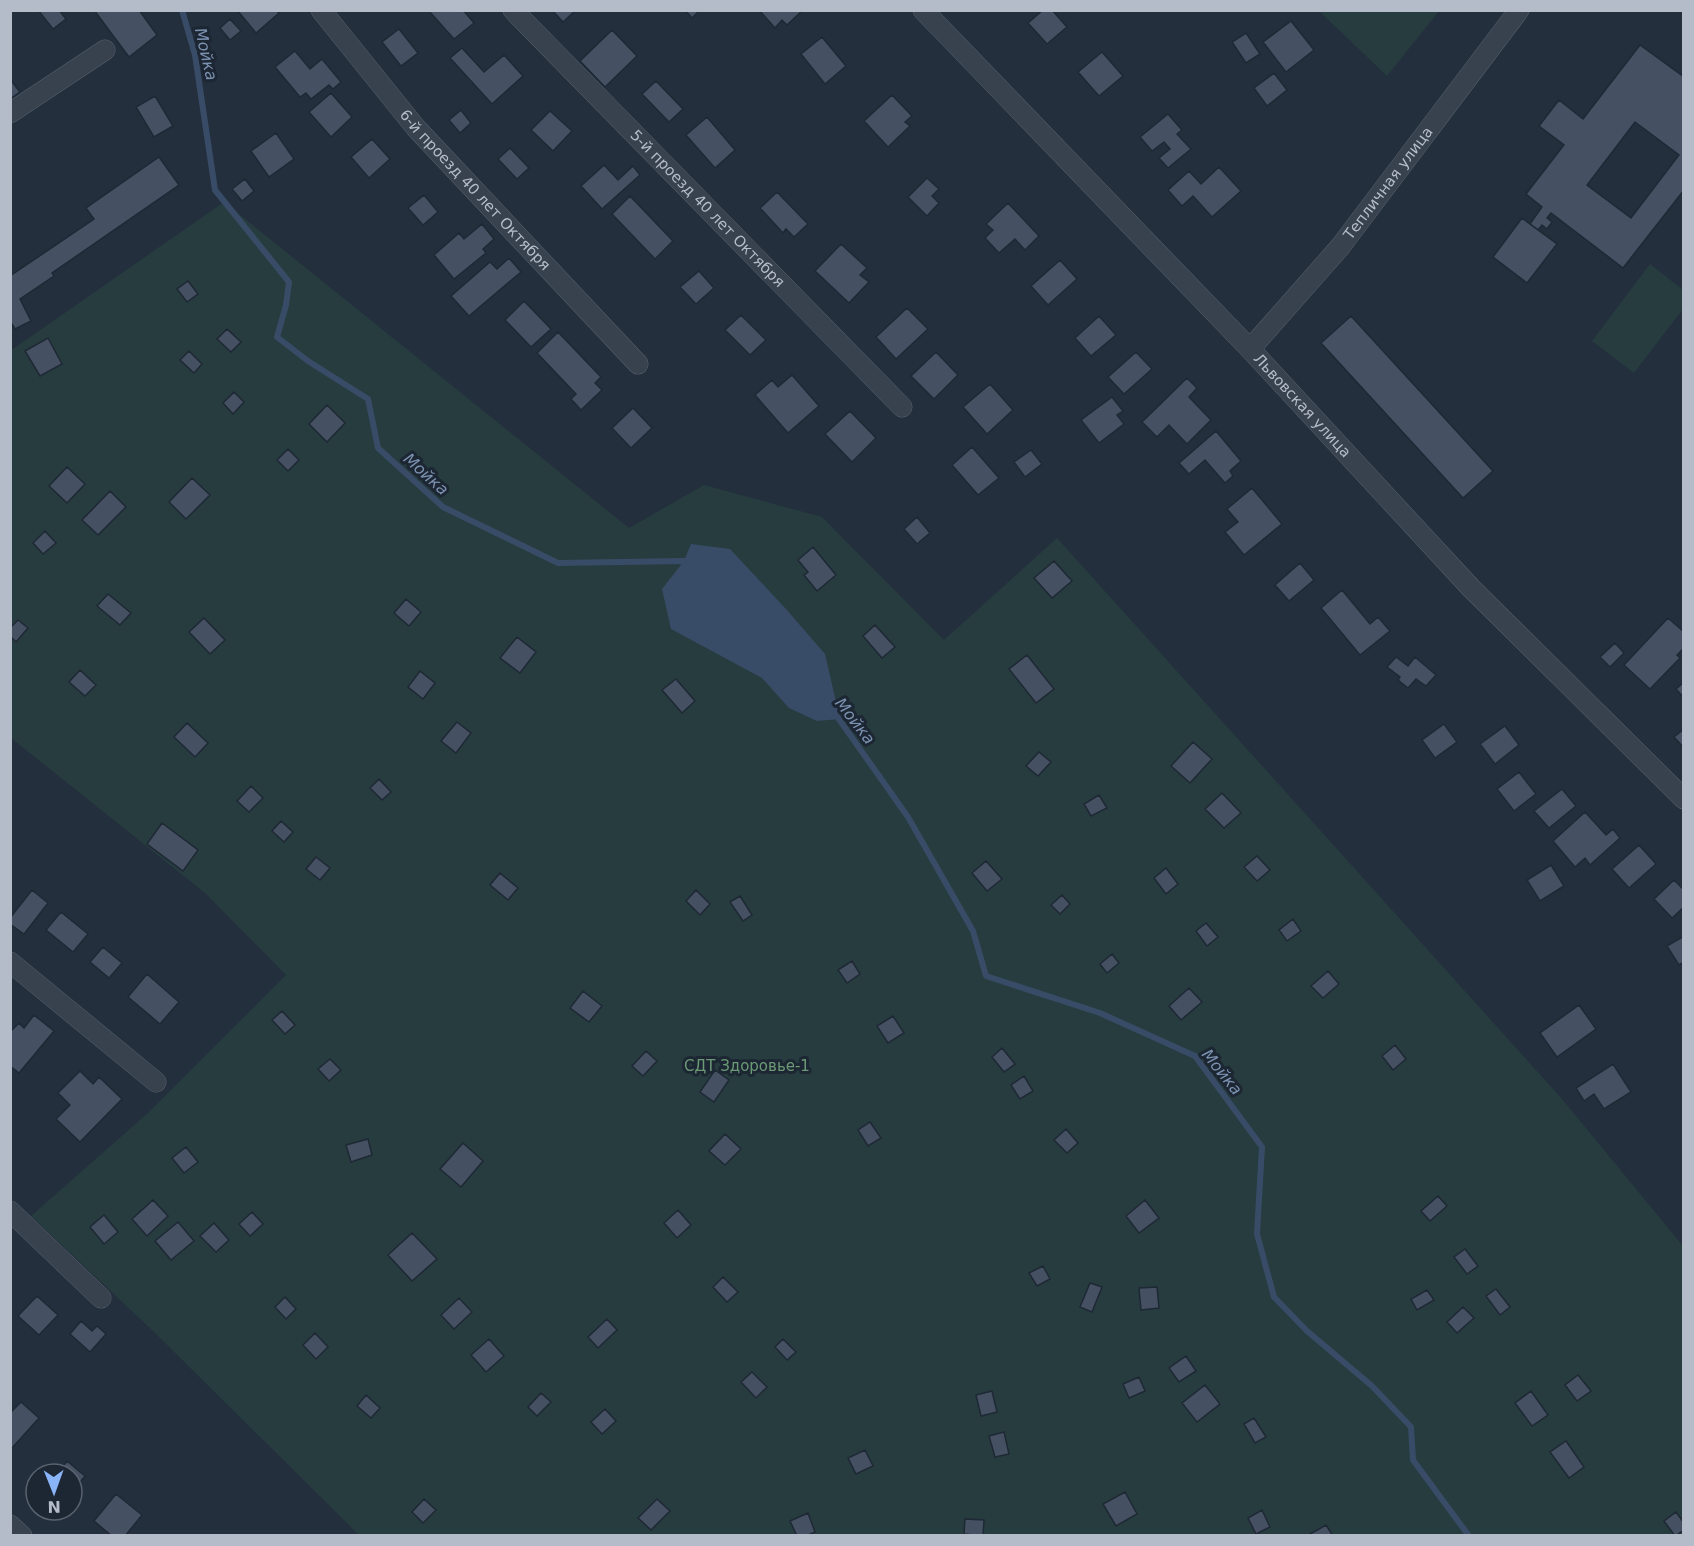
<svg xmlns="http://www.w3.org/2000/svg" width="1694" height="1546" font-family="'DejaVu Sans',sans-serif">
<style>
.green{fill:#263c3f}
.water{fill:#394c67}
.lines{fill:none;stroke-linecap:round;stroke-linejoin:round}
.stream{stroke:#394c67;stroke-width:6}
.building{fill:#455162;stroke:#1f2835;stroke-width:1.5;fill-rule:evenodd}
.street-casing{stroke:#565f6c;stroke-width:21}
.street{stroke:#38414e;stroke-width:20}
.labels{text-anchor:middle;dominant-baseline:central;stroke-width:6;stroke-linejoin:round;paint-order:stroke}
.street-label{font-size:15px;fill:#b4bcc9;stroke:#1d2633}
.park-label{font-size:15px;fill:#6b9a76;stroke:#1d2633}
.water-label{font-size:16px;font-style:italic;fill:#7c92b1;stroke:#1d2633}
</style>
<rect width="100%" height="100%" fill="#242f3e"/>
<!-- green -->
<path class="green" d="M1319,11H1439L1387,76Z
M224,202L629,528L704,485L822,517L944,640L1057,538L1562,1099L1683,1246V1535H359L153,1331L31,1216L149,1112L286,975L205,893L11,738L10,351Z
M1650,264L1683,290V309L1634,373L1592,341Z"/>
<!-- water -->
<path class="water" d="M691,544L730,549L786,609L825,654L840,719L817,721L789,708L762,678L671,629L662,589L684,561Z"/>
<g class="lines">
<!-- stream -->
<path class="stream" d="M182,10L195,55L215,190L289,282L286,305L277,337L308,361L368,399L378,448L443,507L558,563L684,561L690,566
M836,715L908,817L973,931L986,976L1100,1013L1195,1056L1262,1147L1257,1234L1274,1297L1307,1331L1372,1386L1411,1427L1413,1460L1469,1536"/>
</g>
<!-- building -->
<path class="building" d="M38,10H59L66,19L53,29Z
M94,10H139L157,35L129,57Z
M237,10H276L279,13L256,33Z
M463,10L474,23L454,39L429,11Z
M552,10H576L563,22Z
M685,10H700L692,18Z
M759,10H803L787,25L782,20L775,28Z
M1043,10H1052L1067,27L1047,44L1028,23Z
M230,19L241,31L230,40L220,28Z
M1291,21L1314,50L1286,72L1263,42Z
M399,29L418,53L401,66L382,42Z
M612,30L637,56L605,87L580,61Z
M1246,33L1260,54L1246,63L1232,42Z
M822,37L846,66L825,84L801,54Z
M1640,45L1684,77V190L1623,268L1551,213L1547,218L1552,222L1547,229L1542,225L1538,230L1530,224L1542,207L1526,194L1564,145L1539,126L1559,100L1583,119ZM1635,122L1679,155L1631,218L1587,185Z
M462,48L484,72L504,55L523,76L492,104L450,58Z
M295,51L310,69L322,59L341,82L333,89L329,85L311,99L306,93L300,97L275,67Z
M1102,52L1123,76L1099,96L1078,72Z
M1274,73L1287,90L1267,106L1254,88Z
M10,79L20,92L10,99Z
M656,81L683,109L669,122L642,94Z
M331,93L352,117L331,137L309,112Z
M892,95L912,116L905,122L910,126L888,147L864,121Z
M155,96L173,126L154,137L136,107Z
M461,110L471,123L460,133L449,120Z
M550,111L572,131L553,151L531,130Z
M1168,114L1182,130L1177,134L1191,149L1168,168L1159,158L1170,149L1164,142L1152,151L1140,137Z
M707,117L735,150L715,168L686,135Z
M276,133L294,159L269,177L251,151Z
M372,139L390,159L369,178L351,157Z
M510,148L529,168L517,179L498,159Z
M159,157L179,185L52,273L54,276L20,299L31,321L15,329L10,321V276L94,219L86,208Z
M604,165L618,180L633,166L640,175L602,209L581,186Z
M1219,167L1241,191L1212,217L1193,196L1182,206L1168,190L1189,171L1201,184Z
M927,178L939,189L932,196L939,203L927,216L908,197Z
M245,179L254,191L242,201L232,189Z
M777,192L808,224L794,237L786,229L783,233L760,208Z
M424,195L438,212L423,225L408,208Z
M630,196L673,241L655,259L612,214Z
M1008,203L1039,236L1025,250L1015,239L999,253L985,238L993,230L986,224Z
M1522,218L1557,244L1527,283L1493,257Z
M482,224L494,239L483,249L486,253L454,279L434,255L459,233L464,239Z
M841,244L867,268L860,275L869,282L849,303L815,271Z
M509,258L521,272L469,316L451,296L490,262L497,269Z
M1060,260L1077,279L1048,305L1031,286Z
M699,271L714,288L696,304L680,287Z
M188,281L198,294L187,302L177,289Z
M524,301L551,329L531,347L505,320Z
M907,308L928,329L896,359L876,337Z
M741,315L766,340L750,355L725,330Z
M1099,316L1116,335L1091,356L1075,338Z
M1351,316L1493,471L1463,498L1321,343Z
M227,329L241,342L231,352L217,339Z
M558,332L601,377L595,383L602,390L581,410L571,399L576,394L537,353Z
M48,338L62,364L40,376L25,351Z
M189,351L202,364L194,373L180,360Z
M936,352L958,375L934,399L911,376Z
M1136,352L1152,369L1124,394L1108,377Z
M792,375L819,406L788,433L755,395L772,380L778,387Z
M1187,378L1197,388L1189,397L1211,420L1187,444L1169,425L1157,437L1142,422Z
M990,384L1013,410L987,434L963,407Z
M234,392L244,402L233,414L223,403Z
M1112,397L1123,411L1117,415L1124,424L1099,443L1081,420Z
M327,405L345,423L327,442L309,424Z
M633,408L652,428L631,448L612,428Z
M850,411L876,438L852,462L825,434Z
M1216,431L1241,461L1230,471L1233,476L1225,483L1205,460L1189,474L1179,463Z
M972,447L999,478L978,495L952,465Z
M288,449L299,460L288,471L277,460Z
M1031,450L1042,464L1025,477L1014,462Z
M67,467L85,484L67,503L49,486Z
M192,478L210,495L186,519L169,502Z
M1252,488L1282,524L1244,555L1225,532L1238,522L1227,509Z
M110,491L126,507L98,535L82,520Z
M917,517L930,533L917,544L904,529Z
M45,531L56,543L43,554L33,543Z
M813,547L836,575L817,591L804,575L808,572L798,560Z
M1054,561L1072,581L1052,598L1034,578Z
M1300,563L1314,580L1289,601L1275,585Z
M1342,590L1370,624L1378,617L1390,631L1360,655L1321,608Z
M108,594L131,613L120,625L97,606Z
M406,599L421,612L409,626L394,613Z
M204,618L225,640L210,654L189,632Z
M1668,618L1684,632V648L1677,655L1680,658L1650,689L1624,665Z
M18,620L28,628L16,642L10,636V628Z
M875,625L895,647L882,658L863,636Z
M517,637L536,652L520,673L500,658Z
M1615,643L1624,653L1610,667L1600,657Z
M1027,655L1054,689L1036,703L1009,669Z
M1396,657L1408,666L1415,657L1436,675L1426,686L1416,679L1408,688L1398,680L1400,677L1387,667Z
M80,670L96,685L85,696L69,682Z
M420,671L435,683L423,699L408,687Z
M676,679L695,701L682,713L662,690Z
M1684,682V698L1676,689Z
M457,722L471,733L456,753L441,741Z
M187,723L208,743L195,757L174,737Z
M1444,724L1457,742L1435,758L1422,740Z
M1505,726L1519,745L1495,764L1480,744Z
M1684,729V748L1674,737Z
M1193,742L1212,759L1190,783L1171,766Z
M1039,752L1051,762L1038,776L1026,766Z
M1519,772L1536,794L1514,811L1497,789Z
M379,779L391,792L382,800L370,788Z
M251,786L263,798L249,812L237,801Z
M1562,789L1576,806L1549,828L1534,811Z
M1222,793L1241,813L1224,828L1205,809Z
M1099,795L1107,808L1091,816L1084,804Z
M1585,812L1606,835L1613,829L1620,838L1590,865L1585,858L1575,867L1553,841Z
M281,821L293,832L284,842L272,831Z
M162,823L198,850L183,871L147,844Z
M1639,845L1656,864L1629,888L1612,869Z
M1257,856L1270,870L1257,881L1244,867Z
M316,857L330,868L320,880L306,869Z
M986,861L1002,879L987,891L972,873Z
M1551,865L1564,886L1540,901L1527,880Z
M1166,868L1178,884L1166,894L1154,878Z
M500,873L518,888L508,900L490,885Z
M1674,880L1684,890V907L1672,918L1654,899Z
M32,890L48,903L24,934L10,924V918Z
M696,890L710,904L700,915L686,901Z
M1062,895L1070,904L1060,914L1051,905Z
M740,896L752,915L743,921L730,902Z
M61,912L88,934L73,952L46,930Z
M1293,919L1301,931L1287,941L1279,930Z
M1206,923L1218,937L1207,946L1196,931Z
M1684,936V962L1679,965L1667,946Z
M103,947L122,963L109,978L90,962Z
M1112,954L1119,963L1107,973L1100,964Z
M852,961L860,974L847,983L838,970Z
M1328,971L1339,984L1323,998L1311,986Z
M147,974L179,1002L160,1024L128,997Z
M1189,988L1202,1002L1181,1020L1169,1006Z
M583,991L602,1006L589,1022L570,1008Z
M1579,1005L1596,1029L1557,1057L1540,1033Z
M282,1011L295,1025L285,1034L272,1020Z
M34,1015L54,1031L19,1073L10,1066V1032L19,1023L24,1028Z
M893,1016L904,1033L888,1043L877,1026Z
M1395,1045L1406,1059L1393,1070L1382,1056Z
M1002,1048L1015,1064L1004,1072L992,1057Z
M646,1051L657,1061L643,1076L632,1066Z
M330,1059L341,1070L329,1081L318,1069Z
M1613,1064L1631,1092L1604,1109L1594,1094L1584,1101L1576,1088Z
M715,1070L729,1080L714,1102L700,1092Z
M80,1071L93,1084L99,1077L122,1099L80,1142L56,1119L70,1105L58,1093Z
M1024,1076L1033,1091L1020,1099L1011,1085Z
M870,1122L881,1138L868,1146L858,1130Z
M1066,1129L1078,1143L1067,1153L1054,1140Z
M725,1134L741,1149L725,1165L709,1151Z
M368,1139L372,1155L351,1162L346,1145Z
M463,1143L483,1161L461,1187L440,1169Z
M186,1147L198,1162L184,1173L172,1158Z
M1438,1196L1447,1206L1430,1221L1421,1211Z
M153,1200L168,1216L147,1236L132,1219Z
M1145,1200L1159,1218L1139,1233L1126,1216Z
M678,1210L691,1225L677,1238L664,1223Z
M252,1212L263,1224L250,1236L239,1224Z
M104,1215L118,1232L104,1244L90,1227Z
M178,1222L194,1241L171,1260L155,1241Z
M214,1223L229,1240L216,1252L200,1236Z
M412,1233L437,1259L412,1281L388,1255Z
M1465,1249L1478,1266L1467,1274L1454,1257Z
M1043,1266L1050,1279L1037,1286L1029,1273Z
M723,1277L738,1292L727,1302L713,1287Z
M1090,1283L1102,1287L1092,1312L1080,1307Z
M1157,1287L1159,1308L1141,1310L1139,1288Z
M1496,1289L1510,1307L1500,1315L1486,1296Z
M1427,1290L1434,1300L1417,1310L1411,1299Z
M37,1296L58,1315L39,1335L18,1316Z
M285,1297L296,1309L286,1319L275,1307Z
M459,1298L472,1312L454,1329L441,1315Z
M1463,1307L1474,1318L1457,1333L1447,1322Z
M607,1319L617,1330L598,1348L588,1337Z
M81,1321L92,1331L97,1326L106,1334L90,1352L70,1334Z
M315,1333L328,1347L316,1359L303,1345Z
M489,1339L504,1356L486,1372L471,1355Z
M783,1339L796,1352L787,1360L775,1347Z
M1186,1356L1196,1371L1179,1382L1169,1368Z
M752,1372L767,1387L756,1398L741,1382Z
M1578,1375L1591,1391L1577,1401L1565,1385Z
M1139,1377L1145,1391L1129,1398L1123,1384Z
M1205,1385L1220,1404L1197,1422L1182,1403Z
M992,1391L997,1412L981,1416L976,1395Z
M1531,1391L1548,1415L1532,1426L1515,1403Z
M541,1393L551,1402L537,1416L528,1407Z
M366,1395L380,1408L371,1418L357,1406Z
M21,1402L39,1418L12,1448L10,1447V1413Z
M605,1409L616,1421L602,1434L591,1422Z
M1254,1418L1266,1437L1255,1443L1244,1424Z
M1004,1432L1009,1454L995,1457L989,1436Z
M1566,1441L1584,1467L1569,1478L1550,1452Z
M865,1450L873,1466L856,1474L848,1458Z
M67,1461L85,1476L72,1492V1474H57Z
M1125,1492L1137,1514L1116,1526L1103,1504Z
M116,1494L142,1515L125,1536H112L94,1521Z
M424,1499L436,1510L423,1523L412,1512Z
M657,1499L670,1511L651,1530L638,1518Z
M1262,1510L1270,1527L1256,1534L1248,1518Z
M1676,1512L1684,1523V1530L1675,1536L1664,1521Z
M808,1513L815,1532L806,1536H797L790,1521Z
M965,1519L984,1520L983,1536L964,1534Z
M1326,1525L1333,1536H1311L1310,1534Z"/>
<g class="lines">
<!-- street casing -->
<g class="street-casing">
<g id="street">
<path id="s1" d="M321,10L416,128L638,364"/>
<path id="s2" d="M513,10L902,407"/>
<path id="s3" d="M923,10L1250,349L1471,588L1684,799"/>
<path d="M10,113L105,50"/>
<path id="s4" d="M1250,349L1340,247L1519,10"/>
<path d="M10,962L156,1082"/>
<path d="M10,1211L101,1298"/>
<path d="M10,1525L22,1536"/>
</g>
</g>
<!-- street -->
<use href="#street" class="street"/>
</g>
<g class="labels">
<!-- street labels -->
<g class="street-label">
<text stroke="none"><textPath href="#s4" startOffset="216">Тепличная улица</textPath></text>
<text stroke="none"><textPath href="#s1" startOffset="237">6-й проезд 40 лет Октября</textPath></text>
<text stroke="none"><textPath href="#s2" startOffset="278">5-й проезд 40 лет Октября</textPath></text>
<text stroke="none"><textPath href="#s3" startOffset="548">Львовская улица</textPath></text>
</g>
<!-- park labels -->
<g class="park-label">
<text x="747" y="1066">СДТ Здоровье-1</text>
</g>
<!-- water labels -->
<g class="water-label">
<text transform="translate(206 54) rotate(77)">Мойка</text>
<text transform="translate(426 474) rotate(42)">Мойка</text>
<text transform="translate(855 721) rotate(52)">Мойка</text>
<text transform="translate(1222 1072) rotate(51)">Мойка</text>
</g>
</g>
<!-- border -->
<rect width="1694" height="1546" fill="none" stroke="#b4bcc9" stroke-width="24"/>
<!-- north arrow -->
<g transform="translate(54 1492) rotate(179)"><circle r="28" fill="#1d2633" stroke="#59626f" stroke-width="1.5"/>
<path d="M0-4.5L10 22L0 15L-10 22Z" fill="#8ab4f8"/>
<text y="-9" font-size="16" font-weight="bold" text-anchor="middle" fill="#b4bcc9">N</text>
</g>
</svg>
